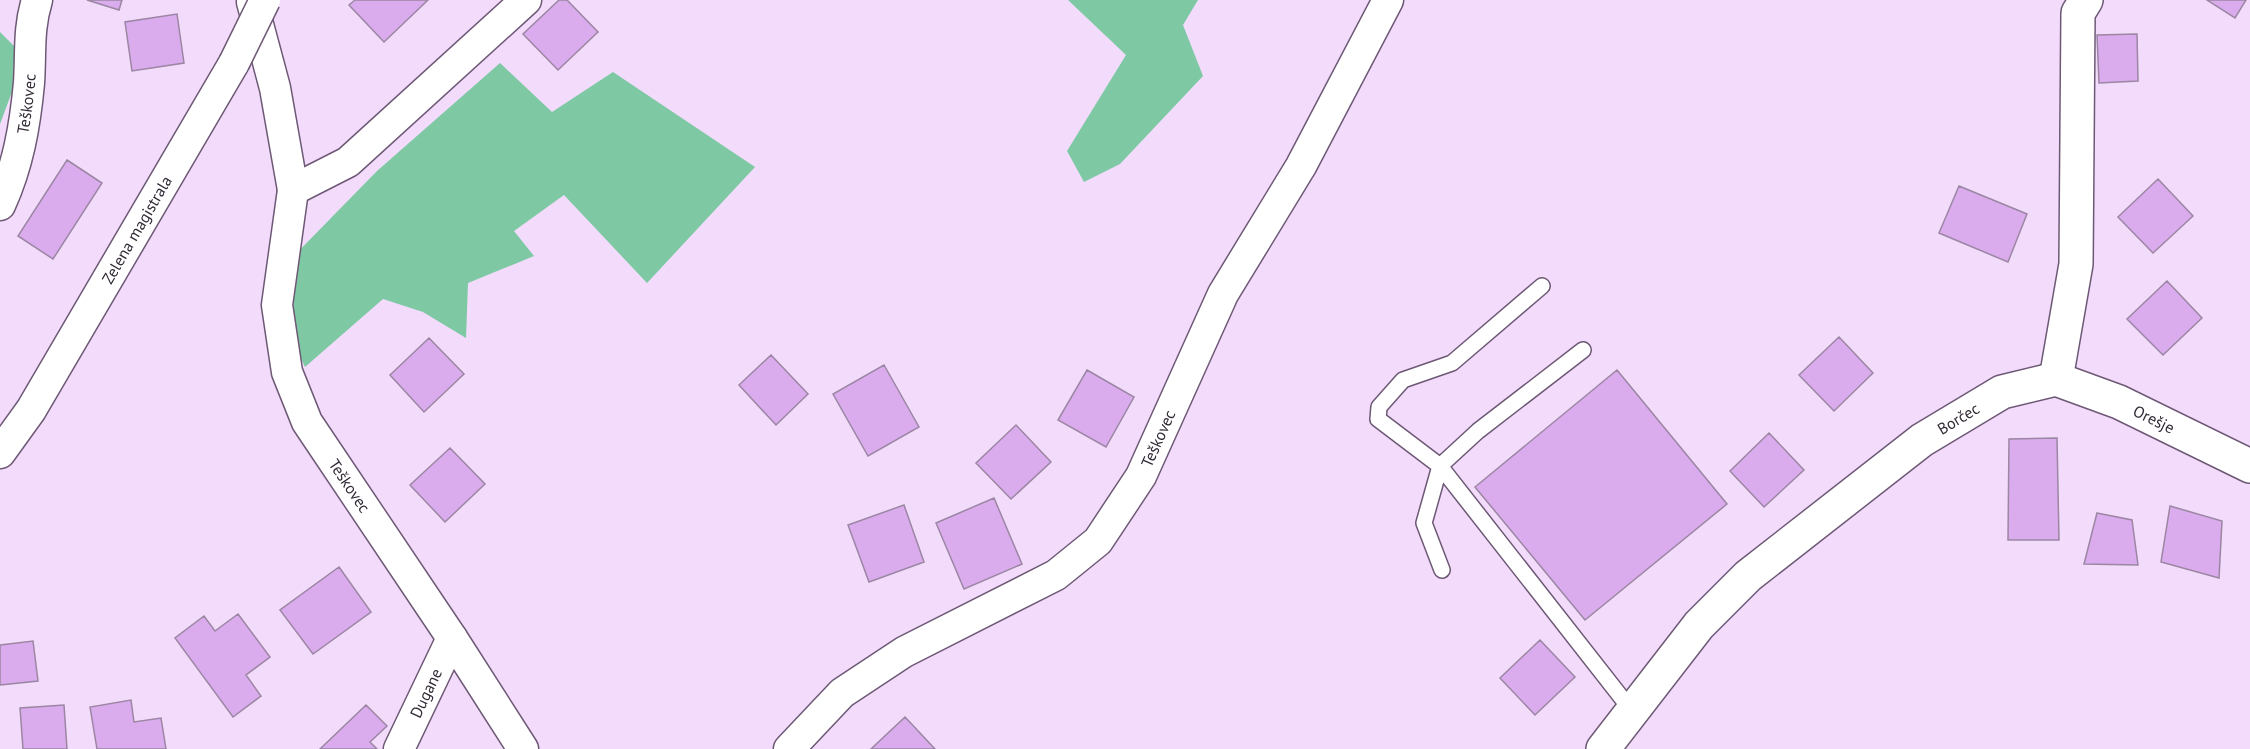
<svg xmlns="http://www.w3.org/2000/svg" width="2250" height="749" font-family="'PT Sans',sans-serif">
<style>
.green{fill:#7ec9a4}
.building{fill:#dbaced;stroke:#9b86a3;stroke-width:1.5}
.lines{fill:none;stroke-linecap:round;stroke-linejoin:round}
.service-casing{stroke:#6d5975;stroke-width:18}
.minor-casing{stroke:#6d5975;stroke-width:33}
.tertiary-casing{stroke:#6d5975;stroke-width:36}
.service{stroke:#fff;stroke-width:15}
.minor{stroke:#fff;stroke-width:30}
.tertiary{stroke:#fff;stroke-width:33}
.minor-bridge-casing{stroke:#6d5975;stroke-width:33;stroke-linecap:butt}
.minor-bridge{stroke:#fff;stroke-width:30}
.labels{text-anchor:middle;dominant-baseline:central;stroke-width:6;stroke-linejoin:round;paint-order:stroke}
.street-label{font-size:16px;fill:#322a36;stroke:#f7eefb}
</style>
<rect width="100%" height="100%" fill="#f2dbfb"/>
<!-- green -->
<path class="green" d="M1068,0H1198L1183,25L1203,76L1120,164L1084,182L1067,151L1126,55Z
M0,32L25,57L0,124Z
M500,63L552,112L613,72L755,167L647,283L564,195L514,231L534,256L468,283L466,338L423,312L383,299L305,367L288,330L285,265L377,171Z"/>
<!-- building -->
<path class="building" d="M87,0H122L119,10Z
M355,0H428L384,42L349,5Z
M559,0H567L598,32L558,70L523,34Z
M2207,0H2246L2235,18Z
M177,14L184,63L132,71L125,22Z
M2137,34L2138,81L2099,83L2097,35Z
M67,160L102,183L53,259L18,236Z
M2158,179L2193,216L2153,253L2118,217Z
M1959,186L2027,214L2008,262L1939,233Z
M2167,281L2202,318L2163,355L2127,319Z
M1839,337L1873,373L1834,411L1799,375Z
M429,338L464,374L424,412L390,375Z
M771,355L808,394L776,425L739,385Z
M884,365L919,427L868,456L833,394Z
M1087,370L1134,397L1106,447L1058,420Z
M1617,370L1727,504L1585,620L1475,487Z
M1016,425L1051,462L1011,499L976,463Z
M1769,433L1804,470L1764,507L1730,471Z
M2057,438L2059,540H2008L2009,439Z
M450,448L485,484L445,522L410,485Z
M994,498L1022,564L964,589L936,523Z
M904,505L924,562L869,582L848,525Z
M2170,506L2222,521L2219,578L2161,562Z
M2097,513L2132,520L2138,565L2084,564Z
M339,567L371,612L313,654L280,610Z
M238,614L270,657L246,675L261,696L233,717L175,638L204,616L215,631Z
M1540,640L1575,677L1535,715L1500,678Z
M33,641L38,681L0,685V645Z
M131,700L134,722L161,718L166,749H97L90,707Z
M64,705L67,749H23L20,708Z
M366,705L387,726L370,742L377,749H320Z
M905,717L935,749H871Z"/>
<g class="lines">
<!-- service casing -->
<g class="service-casing">
<path id="service" d="M1583,350L1478,431L1440,466L1632,711
M1442,570L1424,523L1440,466L1378,419L1379,407L1403,380L1452,363L1542,286"/>
</g>
<!-- minor casing -->
<g class="minor-casing">
<g id="minor">
<path id="s1" d="M252,2L275,88L293,190L277,305L287,372L307,422L452,638L523,749"/>
<path d="M293,190L348,162L526,0"/>
<path id="s2" d="M0,205C18,166 25,126 29,83C31,54 28,29 37,0"/>
<path id="s3" d="M0,453L31,410L234,63"/>
<path id="s4" d="M399,749L452,638"/>
<path id="s5" d="M789,749L842,693L904,652L1056,575L1098,541L1141,476L1223,294L1301,166L1388,0"/>
</g>
</g>
<!-- tertiary casing -->
<g class="tertiary-casing">
<g id="tertiary">
<path d="M2056,379L2076,264L2078,13L2086,0"/>
<path id="s6" d="M2056,379L2119,402L2250,466"/>
<path id="s7" d="M1603,749L1699,625L1748,576L1922,440L2002,392L2056,379"/>
</g>
</g>
<!-- service -->
<use href="#service" class="service"/>
<!-- minor -->
<use href="#minor" class="minor"/>
<!-- tertiary -->
<use href="#tertiary" class="tertiary"/>
<!-- minor-bridge casing -->
<g class="minor-bridge-casing">
<path id="minor-bridge" d="M234,63L265,0"/>
</g>
<!-- minor-bridge -->
<use href="#minor-bridge" class="minor-bridge"/>
</g>
<g class="labels">
<!-- street labels -->
<g class="street-label">
<text stroke="none"><textPath href="#s2" startOffset="105">Teškovec</textPath></text>
<text stroke="none"><textPath href="#s3" startOffset="262">Zelena magistrala</textPath></text>
<text stroke="none"><textPath href="#s7" startOffset="489">Borčec</textPath></text>
<text stroke="none"><textPath href="#s6" startOffset="106">Orešje</textPath></text>
<text stroke="none"><textPath href="#s5" startOffset="495">Teškovec</textPath></text>
<text stroke="none"><textPath href="#s1" startOffset="507">Teškovec</textPath></text>
<text stroke="none"><textPath href="#s4" startOffset="62">Dugane</textPath></text>
</g>
</g>
</svg>
